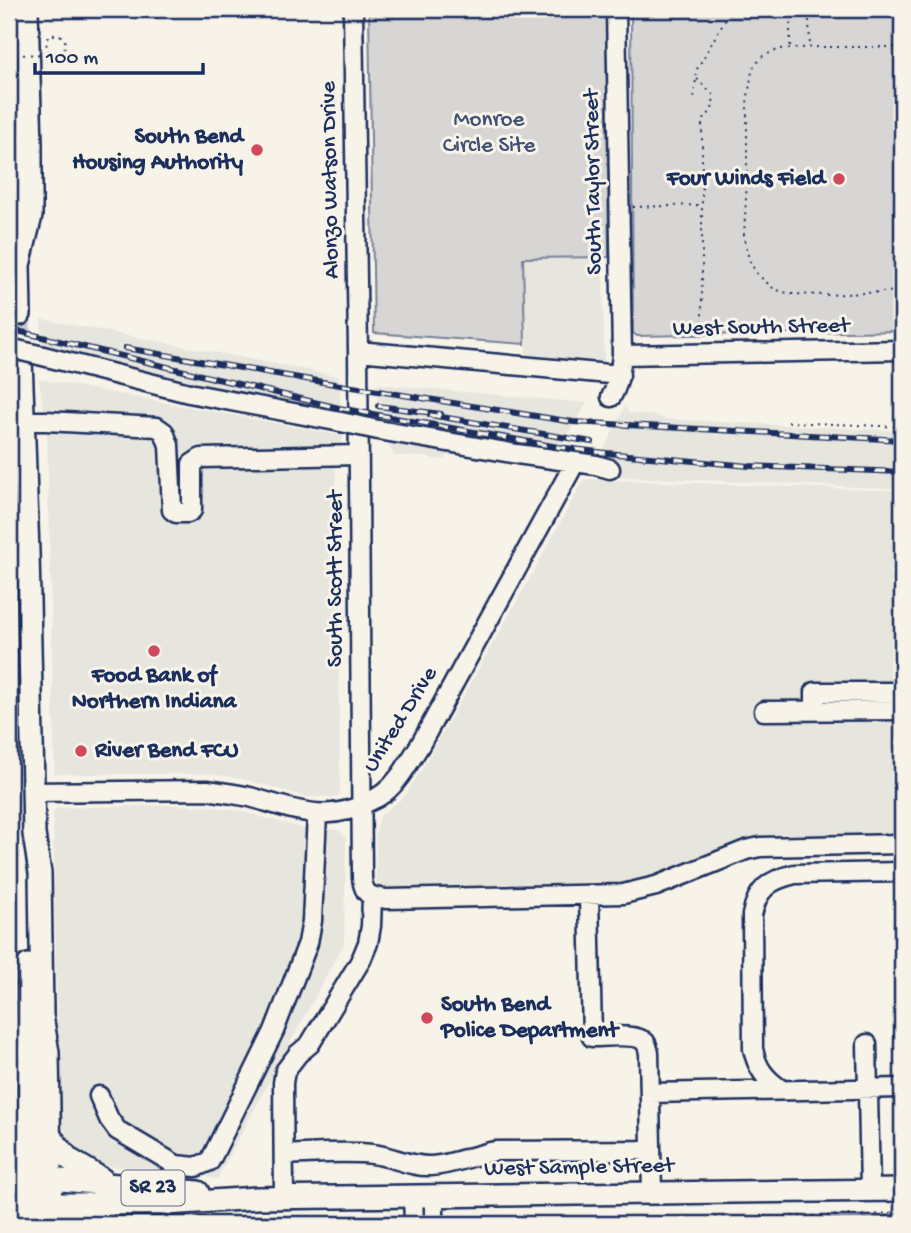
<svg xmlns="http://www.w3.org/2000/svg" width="911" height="1233" font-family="'Gochi Hand',sans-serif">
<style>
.built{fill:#e6e5de}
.green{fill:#d7d6d4;stroke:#798299;stroke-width:2}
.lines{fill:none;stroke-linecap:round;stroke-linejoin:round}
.major-tunnel{stroke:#cbcccc;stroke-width:21;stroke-dasharray:21 10;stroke-linecap:butt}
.minor-casing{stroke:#1b2f5e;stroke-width:23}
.major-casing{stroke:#1b2f5e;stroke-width:26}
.path{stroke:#1b2f5e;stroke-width:2;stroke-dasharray:2 5;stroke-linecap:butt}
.minor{stroke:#f7f3e8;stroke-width:18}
.major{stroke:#f7f3e8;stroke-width:21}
.rail-casing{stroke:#1b2f5e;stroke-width:6}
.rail{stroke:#f7f3e8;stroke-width:3.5;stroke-dasharray:10;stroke-linecap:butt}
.minor-bridge-casing{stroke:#1b2f5e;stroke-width:23;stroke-linecap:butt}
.path-bridge{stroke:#1b2f5e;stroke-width:2;stroke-dasharray:2 5;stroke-linecap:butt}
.minor-bridge{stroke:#f7f3e8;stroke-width:18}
.poi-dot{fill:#d1495b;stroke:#f7f3e8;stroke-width:2.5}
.labels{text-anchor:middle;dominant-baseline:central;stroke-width:6;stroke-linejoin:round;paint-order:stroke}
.shield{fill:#f7f3e8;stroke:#5d6a87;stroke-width:2}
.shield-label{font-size:21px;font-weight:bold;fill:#1b2f5e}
.park-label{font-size:23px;fill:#415076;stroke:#f7f3e8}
.poi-label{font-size:23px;font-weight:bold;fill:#1b2f5e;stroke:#f7f3e8;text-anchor:end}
.street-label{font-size:23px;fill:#1b2f5e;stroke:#f7f3e8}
</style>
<rect width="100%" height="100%" fill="#f7f3e8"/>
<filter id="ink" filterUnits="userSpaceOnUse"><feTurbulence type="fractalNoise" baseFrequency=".0143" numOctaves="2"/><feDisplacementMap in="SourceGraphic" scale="14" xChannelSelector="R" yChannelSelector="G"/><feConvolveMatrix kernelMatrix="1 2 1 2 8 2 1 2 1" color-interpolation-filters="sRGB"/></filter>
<g filter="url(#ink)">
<!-- built -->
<path class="built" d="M603,257L604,361L564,362L526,358L523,258Z
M41,319L338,376L340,379V427L204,401L185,404L157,398L125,380L43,360Z
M39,379L343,436L336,467L340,792L337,796L328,797H306L247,780L213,774H55L47,435Z
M377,384L587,403L551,463L467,454L446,456L445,460L433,459L430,457L394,456L387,441L378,434Z
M626,405L628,413L659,416L664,419L902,431V489L628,477L612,475L594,470Z
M584,479L902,491V850L816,852L815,834L800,837L751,840L653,879L619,887L386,890L376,881V830L380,816L405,796L423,767L525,587Z
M169,805L206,806L236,810L306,829L339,830L346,839L344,943L217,1179L185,1172L108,1166L91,1162L79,1157L68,1143L59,1115L53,813L57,808Z"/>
<!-- green -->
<path class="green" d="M369,9H606L609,257L523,258L525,344L374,333Z
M631,9H902V331L637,336L633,333Z
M902,1213V1224H474L876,1218Z"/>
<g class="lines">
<!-- major-tunnel -->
<path class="major-tunnel" d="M20,314L21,359"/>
<!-- minor casing -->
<g class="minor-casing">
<path id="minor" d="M353,9L358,351L362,878C364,896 370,896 386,899L623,894L656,886L746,850L760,847L902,844
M358,351L620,375
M622,355L902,350
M43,356L189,393L341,422
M611,397C619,384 620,370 622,355L616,9
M22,421H46L157,427L164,432L169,445L172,510L176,513H188L192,510V464L201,458L359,455
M378,430L517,454L596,465L610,469
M9,564H28
M815,710V692H902
M764,711L902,710
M33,792L207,790C221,792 235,794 250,797C293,809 327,825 370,801C375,799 380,796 384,793C400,780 409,762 420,745L572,468
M589,895L592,1037C605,1037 637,1033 645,1042C648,1046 648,1049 649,1053L652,1193
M867,1044L870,1190
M782,1090C765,1079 757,1068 753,1049L752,915C757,889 769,880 795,874L902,872
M650,1093L902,1088
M99,1096L109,1119L117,1130L176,1165
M284,1155C312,1154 343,1151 372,1154C392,1156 410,1167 431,1166C453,1165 473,1155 495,1151L651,1150
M170,1189L176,1165L196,1167L210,1161L274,1031L308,943L312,921L317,814
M413,1196L414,1224
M434,1196V1224
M284,1198L283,1083L285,1071L298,1054L310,1044L361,960L368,943L371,926L372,897"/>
</g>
<!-- major casing -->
<g class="major-casing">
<path id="major" d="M9,79L12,216L19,265L20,314
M19,265L31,216V145L27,9
M21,359L28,552L34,834L40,873L42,1015L48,1053L51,1224
M28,965L27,1023L30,1224
M49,1135L69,1159L102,1179
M9,1159L29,1134
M9,1179H50L198,1192
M9,1204H168L256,1198L902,1190
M73,1224L106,1207"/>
</g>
<!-- path -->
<path class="path" d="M790,9V47
M809,20L810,46
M902,47H820L780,49L763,56L754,66L752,71L747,103V179L744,235L749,260L757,274L774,289L790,294L827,295L902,291
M51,59L46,43C48,35 52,34 60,35C65,39 67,43 64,49L56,54
M697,79L714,96L712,110L702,122V340
M694,97L697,69L731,9
M633,207L701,205
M788,422L902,427
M449,1222L873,1215L902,1211
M171,1224L219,1223H398"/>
<!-- minor -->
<use href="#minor" class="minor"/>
<!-- major -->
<use href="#major" class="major"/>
<!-- rail casing -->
<g class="rail-casing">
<path id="rail" d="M9,329L339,408L558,447L606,453L749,466L902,472
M125,348L340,385L573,422L902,440
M378,406L441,414
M430,415L592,442"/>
</g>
<!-- rail -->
<use href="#rail" class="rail"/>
<!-- minor-bridge casing -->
<g class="minor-bridge-casing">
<path id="minor-bridge" d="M9,348L43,356
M341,422L378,430"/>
</g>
<!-- path-bridge -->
<path class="path-bridge" d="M9,55L56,54"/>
<!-- minor-bridge -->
<use href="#minor-bridge" class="minor-bridge"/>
</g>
</g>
<!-- markers -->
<g class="poi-dot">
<circle cx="257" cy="150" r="7"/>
<circle cx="839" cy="179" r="7"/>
<circle cx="154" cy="651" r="7"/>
<circle cx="81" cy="751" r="7"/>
<circle cx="427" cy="1018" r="7"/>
</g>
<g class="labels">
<!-- shield labels -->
<rect class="shield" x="121.5" y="1170.5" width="63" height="35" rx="5"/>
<g class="shield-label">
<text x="153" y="1188">SR 23</text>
</g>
<!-- park labels -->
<g class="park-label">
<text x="489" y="120">Monroe<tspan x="489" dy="26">Circle Site</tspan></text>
</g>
<!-- poi labels -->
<g class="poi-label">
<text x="243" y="137">South Bend<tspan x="243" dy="26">Housing Authority</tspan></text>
<text x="825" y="179">Four Winds Field</text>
<text x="154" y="676" text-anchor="middle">Food Bank of<tspan x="154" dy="26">Northern Indiana</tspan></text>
<text x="95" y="751" text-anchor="start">River Bend FCU</text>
<text x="441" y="1005" text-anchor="start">South Bend<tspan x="441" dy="26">Police Department</tspan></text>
</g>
<!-- street labels -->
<g class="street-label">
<text transform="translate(331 180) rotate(-91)">Alonzo Watson Drive</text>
<text transform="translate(594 182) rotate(-91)">South Taylor Street</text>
<text transform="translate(761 328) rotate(-1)">West South Street</text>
<text transform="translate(336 579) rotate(-90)">South Scott Street</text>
<text transform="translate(401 720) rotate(-58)">United Drive</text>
<text transform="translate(579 1168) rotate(-1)">West Sample Street</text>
</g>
</g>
<!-- margin -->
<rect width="911" height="1233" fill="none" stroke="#f7f3e8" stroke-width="35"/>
<rect x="18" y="18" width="876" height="1198" fill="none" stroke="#1b2f5e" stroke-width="2.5" filter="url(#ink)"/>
<!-- scale -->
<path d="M35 63v10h168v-10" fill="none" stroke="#1b2f5e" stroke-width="3.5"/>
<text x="46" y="63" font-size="21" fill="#1b2f5e" stroke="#f7f3e8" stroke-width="5" paint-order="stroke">100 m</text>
</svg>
